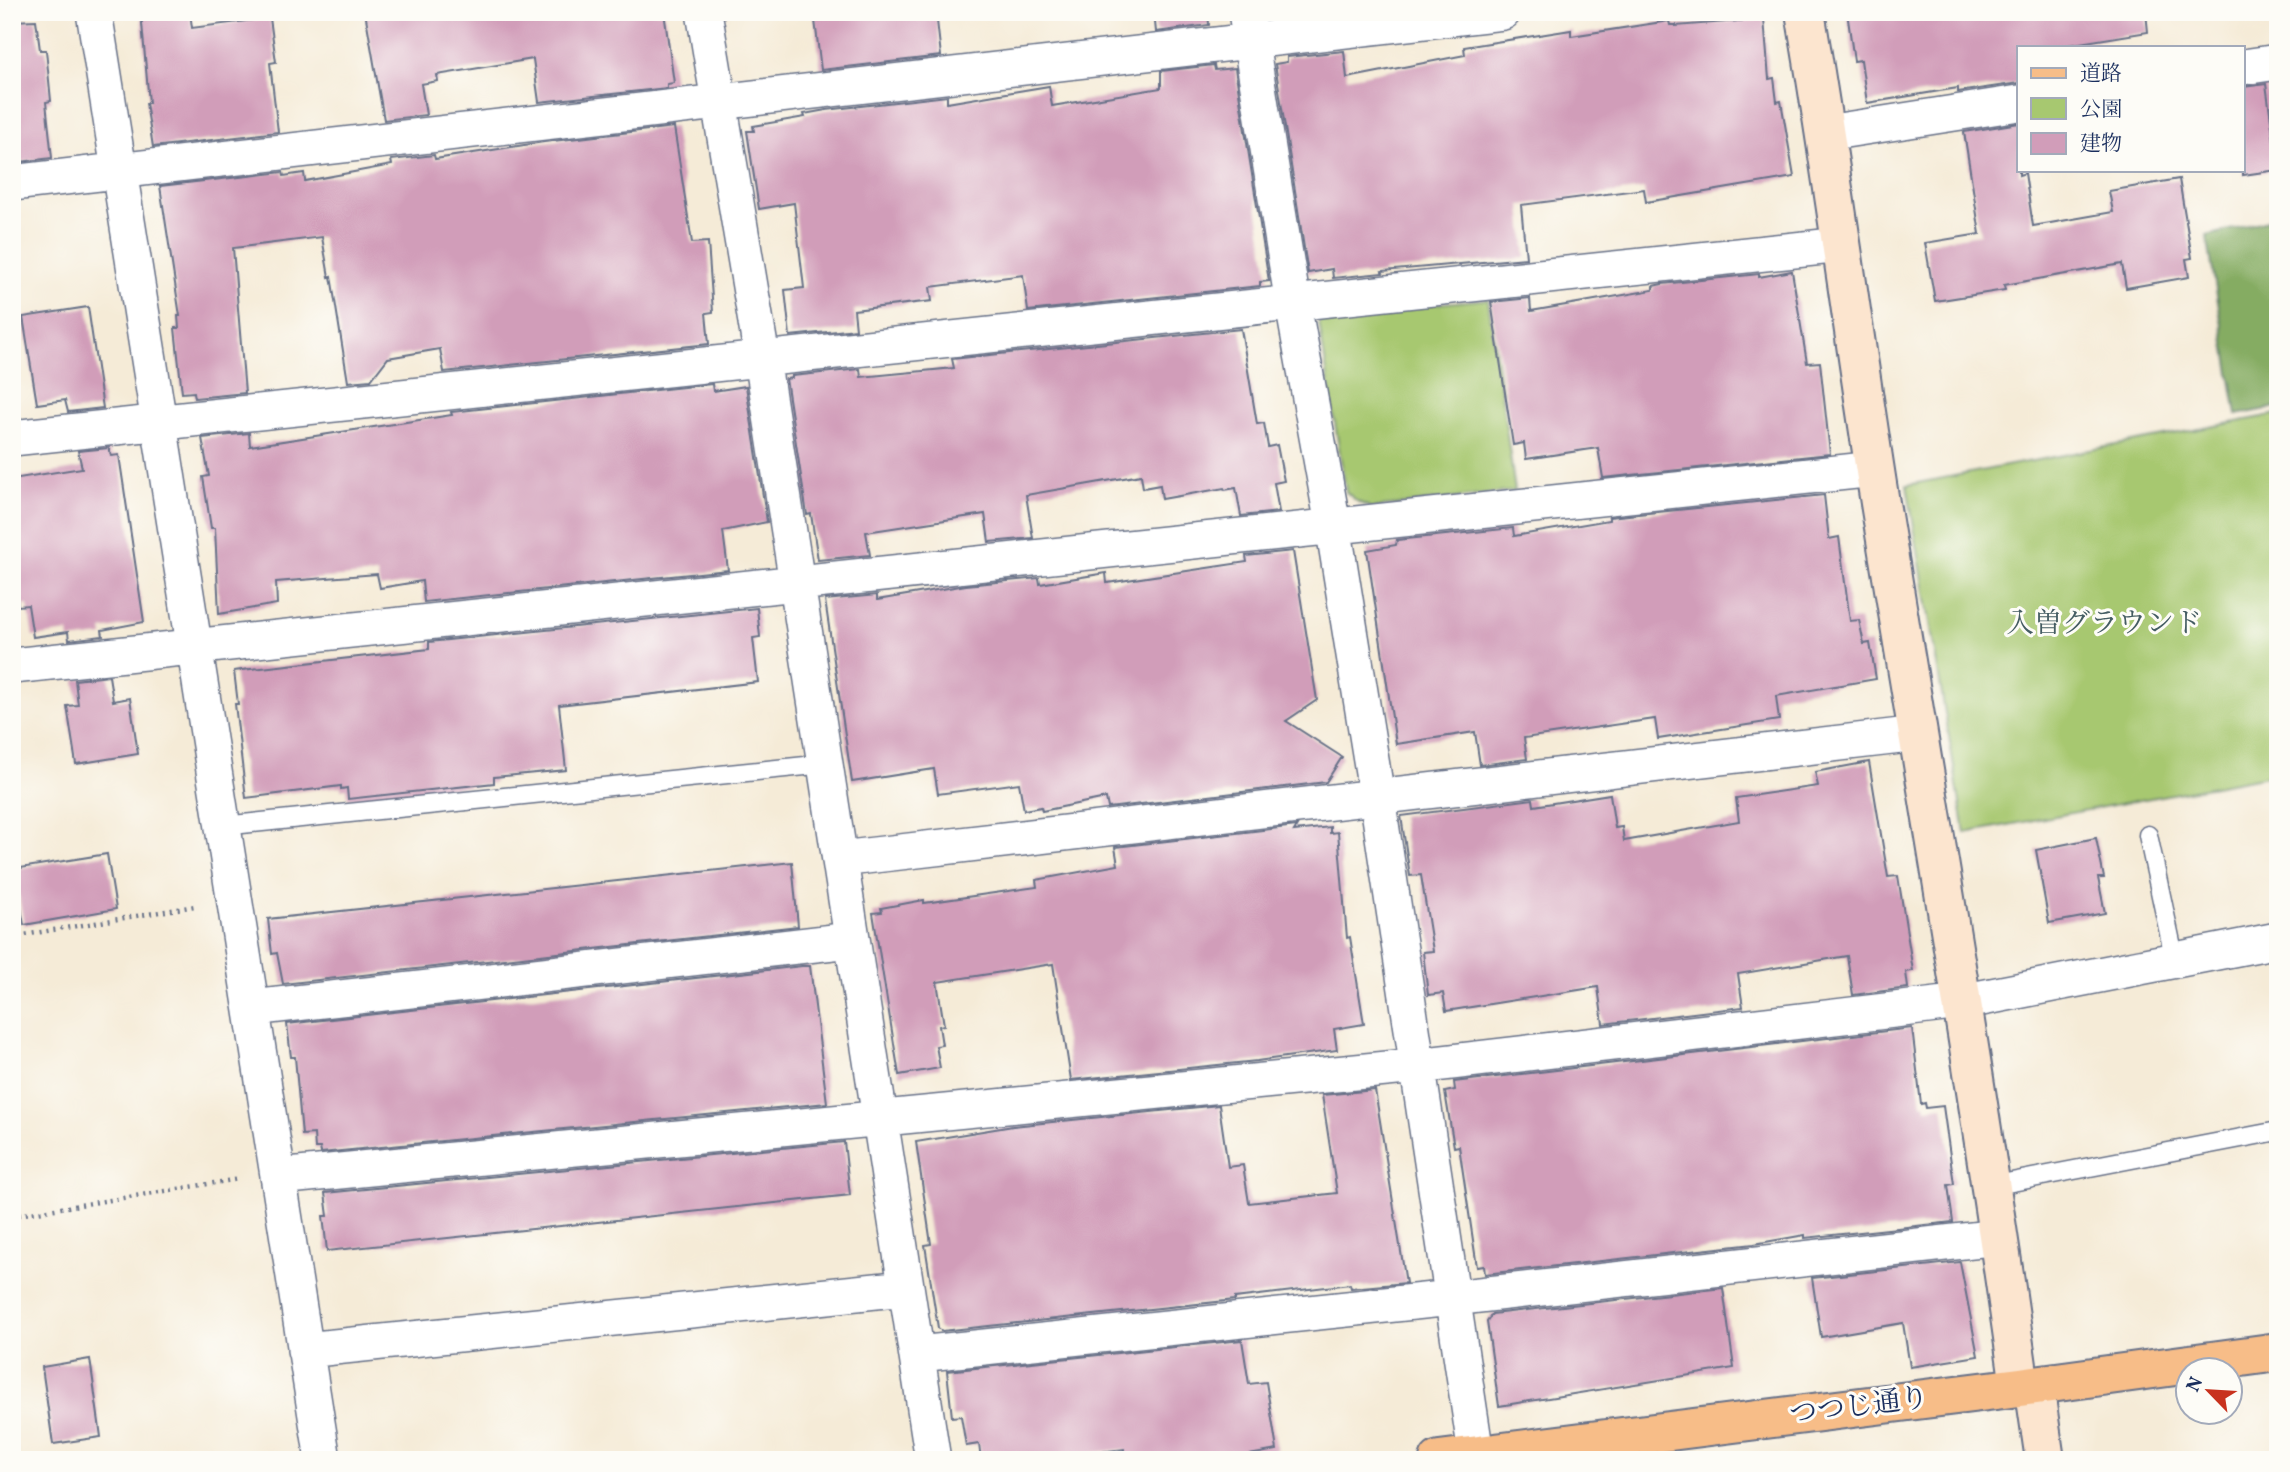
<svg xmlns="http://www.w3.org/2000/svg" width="2290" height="1472" font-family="Vollkorn,'Noto Serif JP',serif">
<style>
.green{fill:#a7c870;stroke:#617c67;stroke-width:2}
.forest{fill:#85ac62;stroke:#506e60;stroke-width:2}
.building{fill:#d19db9}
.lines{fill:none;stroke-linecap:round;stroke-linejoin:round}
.lane-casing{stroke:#677188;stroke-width:21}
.street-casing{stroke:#677188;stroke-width:38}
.secondary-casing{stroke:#677188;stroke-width:42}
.primary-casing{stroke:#677188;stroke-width:42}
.path{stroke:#677188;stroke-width:4.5;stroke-dasharray:2 5;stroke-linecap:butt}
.lane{stroke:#fff;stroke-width:18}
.street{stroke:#fff;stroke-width:35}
.secondary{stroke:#fce5cf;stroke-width:38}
.primary{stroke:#f7bd88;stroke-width:38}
.labels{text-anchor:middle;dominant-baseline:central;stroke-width:6;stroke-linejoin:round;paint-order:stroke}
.park-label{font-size:28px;fill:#455d63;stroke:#fdfcf7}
.street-label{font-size:28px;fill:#1b2f5e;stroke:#fdfcf7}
</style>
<rect width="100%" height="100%" fill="#fdfcf7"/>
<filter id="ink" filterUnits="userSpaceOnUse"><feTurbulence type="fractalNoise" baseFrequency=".0143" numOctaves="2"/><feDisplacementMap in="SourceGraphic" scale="14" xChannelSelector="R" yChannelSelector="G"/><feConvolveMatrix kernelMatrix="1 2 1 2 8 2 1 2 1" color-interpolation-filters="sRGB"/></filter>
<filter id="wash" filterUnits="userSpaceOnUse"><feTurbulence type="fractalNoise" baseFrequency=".00686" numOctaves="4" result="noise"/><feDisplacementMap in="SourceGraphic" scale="28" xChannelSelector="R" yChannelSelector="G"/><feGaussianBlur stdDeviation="1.57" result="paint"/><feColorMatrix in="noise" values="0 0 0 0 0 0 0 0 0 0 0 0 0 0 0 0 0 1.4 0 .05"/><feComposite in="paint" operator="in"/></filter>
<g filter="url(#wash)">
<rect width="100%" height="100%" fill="#f5ebd7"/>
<!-- green -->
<path class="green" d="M1488,299L1515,491L1372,508L1358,502L1346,492L1319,323L1324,314Z
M2278,414V774L1965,833L1907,485Z"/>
<!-- forest -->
<path class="forest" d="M2278,217V407L2237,415L2207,236Z"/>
<g id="blocks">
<!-- building -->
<path class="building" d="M141,12H190L192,28L270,18L276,62L270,63L278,132L153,147L146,103H149Z
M365,12H664L674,83L667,84V88L539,102L533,59L437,75L438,81L421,84L426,115L384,120Z
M814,12H936L941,56L821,70Z
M1154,12H1208L1209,25L1156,32Z
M1847,12H2146L2148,32L2055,47H2019V83L1958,92V88L1867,103L1861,60L1854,61Z
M1764,19L1769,79L1774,78L1777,102L1781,101L1794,177L1646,202L1644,189L1521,205L1526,258L1382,271L1383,273L1333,278L1332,269L1308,273L1275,64L1287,62V57L1344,51L1347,78L1465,55L1464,47L1571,30V36L1669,21L1670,25H1676V26Z
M36,20L40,50H46L51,101L46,102L52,158L12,163V21Z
M1214,65L1215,70L1235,68L1269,281L1260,282V286L1028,311L1023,275L930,287L932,301L854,310L856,329L790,336L785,290L804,288L794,203L759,209L747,131H754L753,126L805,117L804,114L826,110L947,96V103L1049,86L1052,106L1161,88V71Z
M2266,84L2278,170L2243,175V87Z
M2019,123V175L2025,173L2033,226L2113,212L2109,191L2179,179L2192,258L2186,259L2189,277L2126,288L2122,264L2004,285L2005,290L1935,301L1925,243L1980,234L1964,132Z
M674,127L692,243L708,242L713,312L706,313L709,344L444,372L440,349L388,358L371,380L348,382L331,276L329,277L322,237L233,248L245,393L195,398L194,392L182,393L175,328H179L178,316H180L160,186L283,172L284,176L304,173L305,181L392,165L391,160L434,155L435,159L544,142Z
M1792,271L1807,363L1820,362L1830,454L1603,478L1598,448L1526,459L1524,443L1513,445L1491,302L1530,298L1531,311L1653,290V286L1662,284L1759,274V277Z
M88,307L103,408L68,412L65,400L37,404L23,317Z
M1241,329L1257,424L1264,423L1268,447L1277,445L1284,481L1274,483L1279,512L1241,516L1236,488L1225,490L1224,488L1162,499L1160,485L1143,488L1141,475L1026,495L1033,538L989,542L985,514L866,532L870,555L818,560L811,514L807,515L786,379L792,378V376L860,369L861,377L954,368L952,359Z
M712,384L713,391L746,386L767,522L723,531L728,570L424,602L422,581L380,588L377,574L276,582L277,604L219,614L215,528H211L203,477L209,476L202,438L249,433L250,446L452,415L451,412Z
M109,448L111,456L119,455L144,622L102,630L103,636L69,640L68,632L33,637L28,605L18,606L12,568V479L82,468L78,451Z
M1824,495L1829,539L1839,537L1850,621L1859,620L1864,644L1870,643L1876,679L1776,696L1779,720L1658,739L1655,719L1524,738L1527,759L1480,765L1475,732L1396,744L1367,550L1396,545L1397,540L1513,528L1514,536L1609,520V517Z
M1293,551L1317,700L1286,721L1342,757L1326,782L1108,808L1106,798L1042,811L1041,807L1024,810L1019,783L938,794L934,769L852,782L825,600L877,595V600L966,585L1039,578L1040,584L1106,573L1107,583L1247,562L1246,556Z
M757,608L760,637L753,638L758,682L559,705L566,770L494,777V783L348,799L347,788L341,789V786L246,798L235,704H238L234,671L429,649V642Z
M109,676L113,701L130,698L138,754L76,764L67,706L78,705L75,680Z
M1869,762L1888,877L1898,876L1913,971L1906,972L1908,988L1853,995L1847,956L1738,974L1743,1007L1603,1024L1598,987L1446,1011L1443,993L1428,995L1423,952L1433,951L1421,875L1410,876L1401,816L1533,799L1534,806L1610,794L1615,828L1622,827L1624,841L1739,821L1736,798L1818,786L1815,772Z
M1297,826L1294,831L1330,827V833L1338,832L1347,938L1350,937L1364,1024L1334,1029L1337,1050L1257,1061L1071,1080L1053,964L937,982L944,1025L939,1026L942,1045L936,1046L940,1068L899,1075L873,913L882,912L881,908L924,900V903L1037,887L1036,880L1118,865L1115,847Z
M2096,838L2104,878H2098L2105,913L2049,923L2036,850Z
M107,854L116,909L24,925L14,869Z
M792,862L798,926L283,984L277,953L272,954L268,919Z
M802,966H810L827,1103L321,1153L320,1148H315L314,1134L302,1135L295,1057H291L287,1024Z
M1912,1028L1921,1104L1925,1103L1926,1108L1943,1106L1954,1184L1948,1185L1953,1222L1805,1238V1235L1754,1244L1485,1274L1484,1266L1477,1267L1459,1146L1454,1147L1445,1092L1455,1090L1454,1082Z
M1375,1090L1406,1283L1351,1288L1350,1284L1235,1298V1300L942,1331L938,1328L925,1245L931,1244L916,1142L1013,1126L1219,1105L1228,1167L1243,1165L1249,1203L1337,1193L1322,1095Z
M844,1142L850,1195L327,1251L323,1216H328L325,1193Z
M1960,1262L1978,1356L1910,1367L1903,1323L1821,1337L1812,1278Z
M1723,1288L1734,1368L1499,1406L1487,1322L1492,1314Z
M1242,1340L1249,1384L1266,1382L1277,1450L1221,1460H1125L1124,1449L1033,1460H981L979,1444L966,1446L961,1416L952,1417L947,1371Z
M90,1359L101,1437L53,1444L42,1367Z"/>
</g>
</g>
<g filter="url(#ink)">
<use href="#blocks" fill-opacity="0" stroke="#677188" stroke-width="2"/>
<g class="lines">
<!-- lane casing -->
<g class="lane-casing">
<path id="lane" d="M223,826L825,764
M2148,835L2175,961
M1991,1186L2278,1131"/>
</g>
<!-- street casing -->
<g class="street-casing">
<path id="street" d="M94,12L323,1460
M704,12L762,358L933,1460
M1246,12L1293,304L1333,525L1377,797L1476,1454
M2243,67L2278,62
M1826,133L2019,103
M12,183L1503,12
M12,438L1842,245
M12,666L1875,469
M840,859L1918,734
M252,1008L851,940
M278,1177L1417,1066L1928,1006L1961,1002L2278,940
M305,1350L905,1288
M918,1354L1452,1298L1999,1237"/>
</g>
<!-- secondary casing -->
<g class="secondary-casing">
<path id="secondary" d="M1805,12C1833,175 1854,340 1880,503C1928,798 1979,1092 2020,1387
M2034,1385L2045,1460"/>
</g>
<!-- primary casing -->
<g class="primary-casing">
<path id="primary" d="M1439,1460L2020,1387L2278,1352"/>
</g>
<!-- path -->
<path class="path" d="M12,937L195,906
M12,1216L239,1179"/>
<!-- lane -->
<use href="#lane" class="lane"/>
<!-- street -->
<use href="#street" class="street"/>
<!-- secondary -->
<use href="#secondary" class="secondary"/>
<!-- primary -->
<use href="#primary" class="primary"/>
</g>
</g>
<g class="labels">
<!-- park labels -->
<g class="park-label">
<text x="2104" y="624">入曽グラウンド</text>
</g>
<!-- street labels -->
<g class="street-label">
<text transform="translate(1859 1407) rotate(-7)">つつじ通り</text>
</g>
</g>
<!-- margin -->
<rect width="2290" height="1472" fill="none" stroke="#fdfcf7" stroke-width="42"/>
<!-- legend -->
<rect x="2017" y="46" width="228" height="126" fill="#fdfcf7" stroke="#a3aaba" stroke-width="2"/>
<rect x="2031" y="68" width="35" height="10" fill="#f7bd88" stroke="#a3aaba" stroke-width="2"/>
<text x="2080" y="80" font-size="21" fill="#1b2f5e">道路</text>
<rect x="2031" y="98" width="35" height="21" fill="#a7c870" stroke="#a3aaba" stroke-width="2"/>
<text x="2080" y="116" font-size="21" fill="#1b2f5e">公園</text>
<rect x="2031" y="133" width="35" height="21" fill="#d19db9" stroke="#a3aaba" stroke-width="2"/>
<text x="2080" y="150" font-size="21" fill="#1b2f5e">建物</text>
<!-- north arrow -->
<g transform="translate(2209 1391) rotate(295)"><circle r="33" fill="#fdfcf7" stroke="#a3aaba" stroke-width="2"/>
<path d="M0-5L12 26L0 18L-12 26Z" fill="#c8321e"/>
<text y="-10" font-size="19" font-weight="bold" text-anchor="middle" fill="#1b2f5e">N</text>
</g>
</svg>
